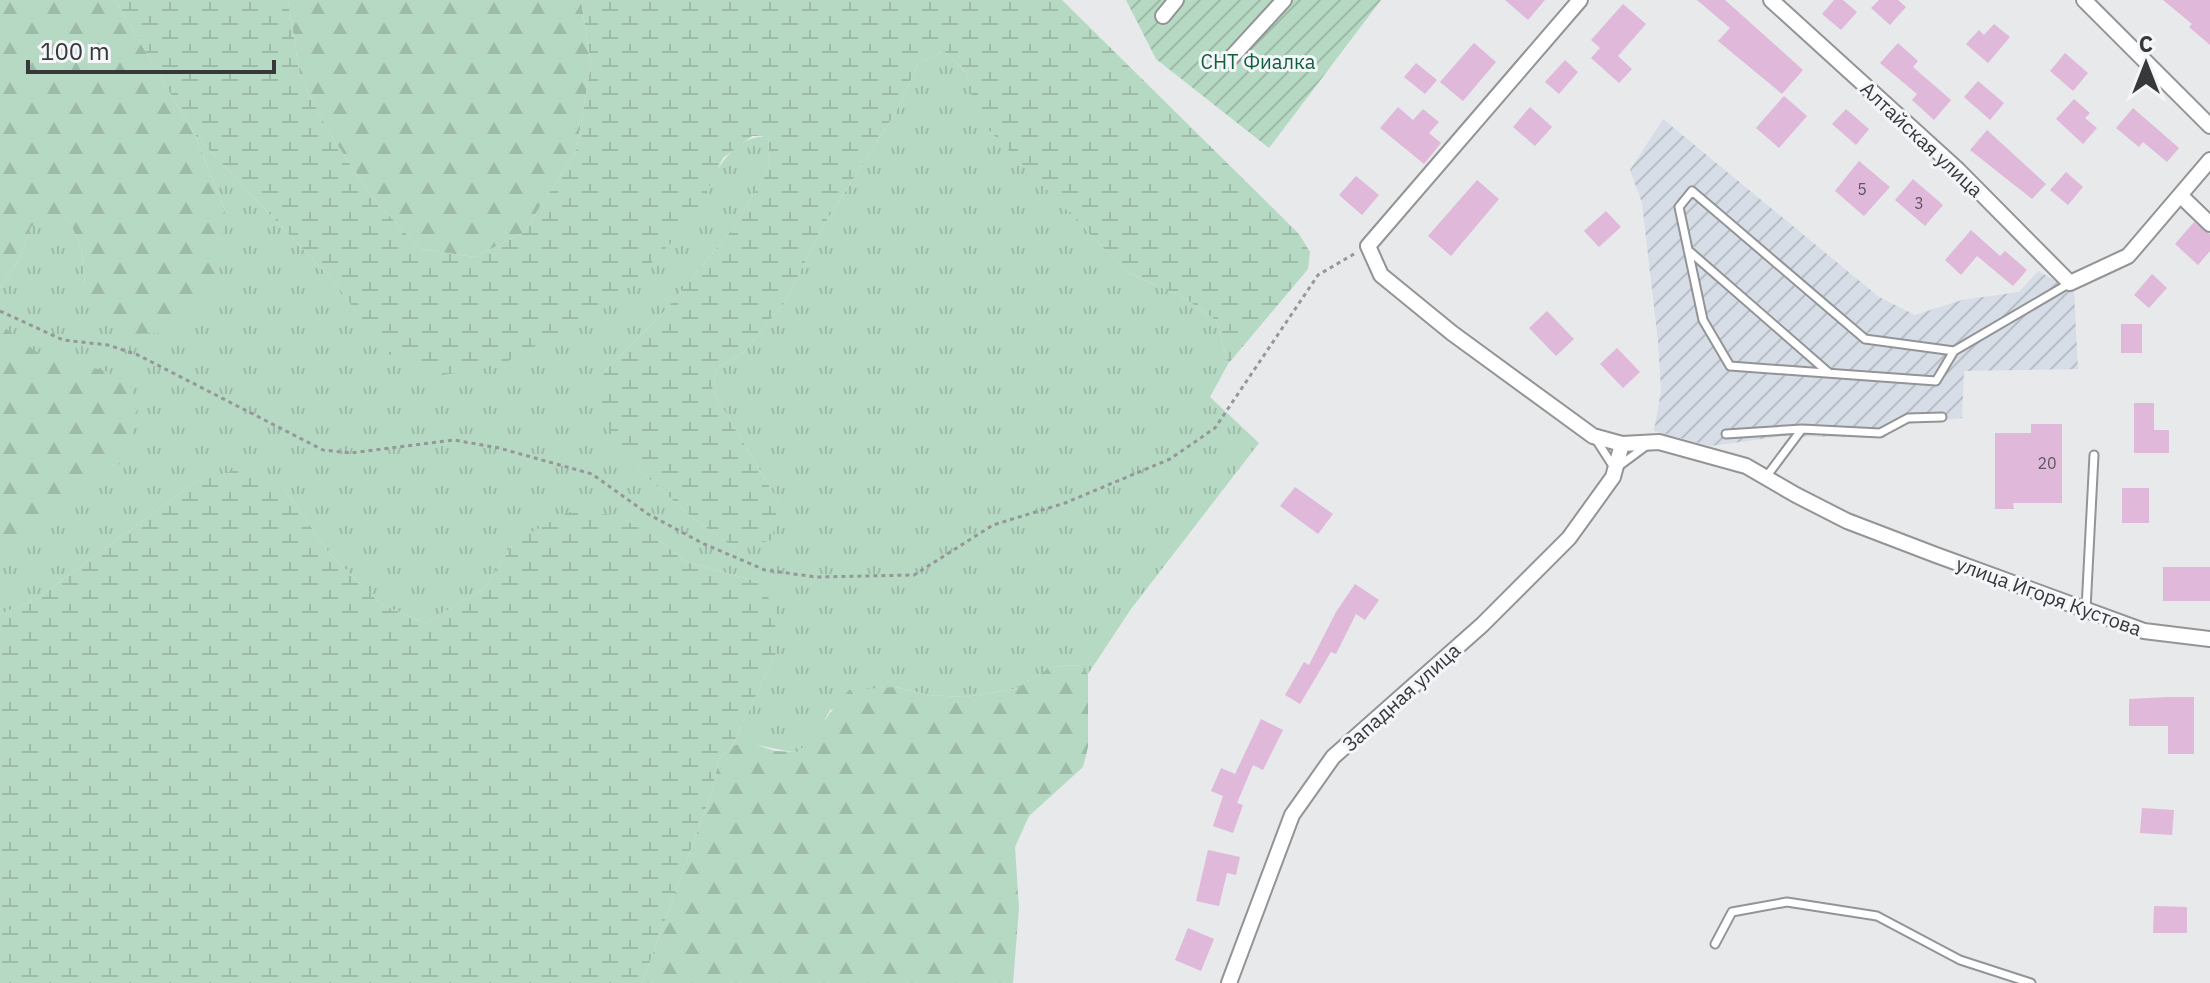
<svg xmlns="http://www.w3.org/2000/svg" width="2210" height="983" font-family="'IBM Plex Sans',sans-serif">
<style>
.industrial{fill:url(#industrial-furrows)}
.grass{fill:url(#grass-tufts)}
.forest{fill:url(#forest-firs)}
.wetland{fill:url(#wetland-marsh)}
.garden{fill:url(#garden-furrows)}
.building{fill:#dfb8da}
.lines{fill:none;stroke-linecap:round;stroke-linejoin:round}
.service-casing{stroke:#929496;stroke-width:11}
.minor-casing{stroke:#929496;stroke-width:18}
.path{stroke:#959798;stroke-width:3;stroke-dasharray:4 4;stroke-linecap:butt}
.service{stroke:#fff;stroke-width:7}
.minor{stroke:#fff;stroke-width:14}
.labels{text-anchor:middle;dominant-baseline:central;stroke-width:6;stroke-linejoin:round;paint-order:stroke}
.number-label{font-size:16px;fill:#615861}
.park-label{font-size:20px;fill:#125f3c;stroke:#f4f6f9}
.street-label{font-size:20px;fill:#373839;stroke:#f4f6f9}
</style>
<defs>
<pattern id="industrial-furrows" width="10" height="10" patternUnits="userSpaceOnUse" patternTransform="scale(2)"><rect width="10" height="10" fill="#d6dde6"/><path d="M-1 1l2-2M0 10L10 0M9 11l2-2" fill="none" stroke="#b8bec6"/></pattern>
<pattern id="grass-tufts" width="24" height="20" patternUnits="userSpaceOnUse" patternTransform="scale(2)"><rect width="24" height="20" fill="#b6d9c3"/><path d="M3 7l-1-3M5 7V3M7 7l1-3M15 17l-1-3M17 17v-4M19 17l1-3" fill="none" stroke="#9dbba8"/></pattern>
<pattern id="forest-firs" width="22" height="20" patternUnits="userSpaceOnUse" patternTransform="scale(2)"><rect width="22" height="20" fill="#b6d9c3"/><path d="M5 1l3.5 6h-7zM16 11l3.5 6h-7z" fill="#9dbba8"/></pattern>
<pattern id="wetland-marsh" width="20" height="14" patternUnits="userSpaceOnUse" patternTransform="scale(2)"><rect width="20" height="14" fill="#b6d9c3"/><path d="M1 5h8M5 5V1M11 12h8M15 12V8" fill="none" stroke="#9dbba8"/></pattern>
<pattern id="garden-furrows" width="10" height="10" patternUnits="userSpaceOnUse" patternTransform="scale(2)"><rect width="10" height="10" fill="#b6d9c3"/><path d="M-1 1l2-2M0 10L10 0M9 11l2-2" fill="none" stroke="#9dbba8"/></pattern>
</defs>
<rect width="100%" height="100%" fill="#e7e9eb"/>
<!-- industrial -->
<path class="industrial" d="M1663,119L1879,297L1915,315L1962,300L2019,292L2038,271L2074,291L2078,369L1964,371L1962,418L1898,425L1884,438L1784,436L1710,446L1654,431L1661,391L1658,341L1642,203L1630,170Z"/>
<!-- grass -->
<path class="grass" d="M944,51L967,73L977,117L1128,273L1183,297L1217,321L1228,364L1210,397L1259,443L1131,609L1088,674L1078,665L1051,667L1015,689L965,697L928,695L896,687L830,710L817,734L798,752C775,751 754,740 732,746L776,653L759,582L686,562L651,534L515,541L484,589L425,623L382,605L329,553L284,489L198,480L37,599L0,614V288L20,258L31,227L50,214L68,218L81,247L85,285L225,210L195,135L336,284L385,351L693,220C709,186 725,136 768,136L770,168L731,231L665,311L604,372L638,469L694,519L736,549L778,501L712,390L717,369L744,352L785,302L823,226L896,112L918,64Z"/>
<!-- forest -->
<path class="forest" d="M0,0H115L195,135L225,210L219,265L205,300L172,333L128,334L93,308L85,285L81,247L68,218L50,215L31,227L20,258L0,288Z
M288,0H581L591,65L576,152L523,233L475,257L420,249L372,197L328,131L300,76Z
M0,324L38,353L105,371L131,387L138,410L128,457L49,522L0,544Z
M1078,665L1088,674V747L1083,767L1029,816L1015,847L1019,908L1013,983H642L712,791L719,759L732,746L748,742L775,751L798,752C818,733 830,710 849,690L896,687L928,695L965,697L1015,689L1051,667Z"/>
<!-- wetland -->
<path class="wetland" d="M115,0H288L300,76L328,131L372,197L420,249L475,257L523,233L576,152L591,65L581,0H1062L1299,234L1310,252L1308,269L1228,364L1217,321L1183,297L1128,273L976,117L967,73L944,51L918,64L896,112L823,226L785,302L744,352L717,369L712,390L778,501L772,540L736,549L694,519L638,469L596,409L604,372L665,311L731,231L770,168L768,136H752L723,158L693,220L610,305L499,366L430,377L385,352L336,284L195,135Z
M252,466L284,489L329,553L382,605L425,623L484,589L515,541L569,512L615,515L651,534L686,562L759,582L775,609L776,653L732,746L719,759L712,791L642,983H0V614L37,599L198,480Z"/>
<!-- garden -->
<path class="garden" d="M1126,0H1381L1269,148L1156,59Z"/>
<!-- building -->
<path class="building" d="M1505,0H1545L1528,20Z
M1697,0H1725L1803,70L1782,94L1718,41L1730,28Z
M1834,0H1843L1857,12L1841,30L1822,14Z
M1879,0H1898L1906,7L1890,25L1871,8Z
M2163,0H2210V45L2189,27L2192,24Z
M1623,4L1646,24L1618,56L1632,69L1619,83L1591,58L1600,48L1591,40Z
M1994,24L2010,37L1988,63L1966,44L1979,30L1984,35Z
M1474,43L1496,62L1463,101L1440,82Z
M1898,43L1918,61L1913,67L1951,100L1934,120L1912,100L1917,94L1880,63Z
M2065,53L2088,73L2073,91L2050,71Z
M1565,60L1578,72L1559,94L1545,82Z
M1416,63L1437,80L1425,94L1404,77Z
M1978,81L2004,103L1990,120L1964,97Z
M1784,96L1807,116L1779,148L1756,128Z
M2074,99L2090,113L2085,118L2097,128L2083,144L2056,119Z
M1398,107L1413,120L1423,109L1439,122L1429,133L1441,143L1424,164L1380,128Z
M1530,107L1552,127L1535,146L1513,127Z
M2133,108L2179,148L2167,162L2143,142L2139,147L2116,128Z
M1846,109L1869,129L1856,145L1832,124Z
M1987,130L2046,184L2032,199L1970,150Z
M1859,161L1890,187L1864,216L1835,191Z
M2066,172L2083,187L2068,205L2050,190Z
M1356,176L1379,195L1362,215L1339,195Z
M1913,179L1943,205L1925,226L1895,200Z
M1477,180L1499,199L1451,256L1428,236Z
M1606,211L1621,227L1599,247L1584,231Z
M2194,222L2210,234V251L2198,265L2175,244Z
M1971,230L2000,256L2005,251L2027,270L2013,286L1977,256L1961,275L1945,260Z
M2152,274L2167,288L2149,308L2134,295Z
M1547,311L1574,339L1556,356L1529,328Z
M2121,324H2142V353H2121Z
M1617,348L1640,372L1623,388L1600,364Z
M2134,403H2154V430H2169V453H2134Z
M2031,424H2062V503H2013L2014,509H1995V433H2031Z
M1295,487L1333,514L1318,534L1280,506Z
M2122,488H2149V523H2122Z
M2163,567H2210V601H2163Z
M1355,584L1379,600L1365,620L1356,614L1336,654L1331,652L1300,704L1285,695L1304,662L1309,665L1336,612Z
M2168,697H2194V754H2168V726H2129V699Z
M1261,719L1283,730L1263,770L1253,765L1237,803L1243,805L1233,833L1213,826L1223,796L1211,791L1221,768L1235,774Z
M2142,808L2174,810L2172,835L2140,833Z
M1208,850L1240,857L1236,875L1227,873L1219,906L1196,901Z
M2154,906L2187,907V933H2153Z
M1188,928L1214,939L1201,971L1175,960Z"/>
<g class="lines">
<!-- service casing -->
<g class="service-casing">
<path id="service" d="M1688,250L1829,373
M1954,351L1936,381L1730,366L1703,320L1679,207L1692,191L1865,339L1954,351L2070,283
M1802,429L1880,433L1908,418L1942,417
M1726,434L1802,429L1766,477
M1597,441L1615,469L1646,446
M2086,609L2094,455
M1715,944L1732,912L1787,902L1877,916L1960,960L2031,983"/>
</g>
<!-- minor casing -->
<g class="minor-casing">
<path id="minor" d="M1580,0L1368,246L1381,275L1452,333L1593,436L1622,444L1659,442L1746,466L1796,495L1847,521L1936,555L2144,631L2210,639
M1771,0L1958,170L2070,283L2128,256L2210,160
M2084,0L2210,126
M1163,16L1176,0
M1229,60L1284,0
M2181,196L2210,224
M1229,983L1292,815L1333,757L1482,625L1569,538L1613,477L1622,444"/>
</g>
<!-- path -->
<path class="path" d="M0,311L63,340L108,345L138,355L323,450L351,453L454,440L499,448L592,474L648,514L702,543L765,570L816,577L914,575L993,525L1065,503L1170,459L1215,428L1318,275L1354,254"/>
<!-- service -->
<use href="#service" class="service"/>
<!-- minor -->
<use href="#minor" class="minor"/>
</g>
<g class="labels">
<!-- number labels -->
<g class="number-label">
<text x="1862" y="189">5</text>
<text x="1919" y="203">3</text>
<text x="2047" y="463">20</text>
</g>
<!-- park labels -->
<g class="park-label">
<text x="1258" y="61">СНТ Фиалка</text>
</g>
<!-- street labels -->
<g class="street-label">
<text transform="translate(1922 139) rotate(43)">Алтайская улица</text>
<text transform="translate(2049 596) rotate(20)">улица Игоря Кустова</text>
<text transform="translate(1401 697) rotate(-42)">Западная улица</text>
</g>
</g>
<!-- north arrow -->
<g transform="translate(2146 64)" stroke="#f4f6f9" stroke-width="6" paint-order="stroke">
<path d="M0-6L14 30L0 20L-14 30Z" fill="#373839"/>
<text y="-12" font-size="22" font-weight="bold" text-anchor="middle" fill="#373839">С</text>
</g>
<!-- scale -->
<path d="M28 60v12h246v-12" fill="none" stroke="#373839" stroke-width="4"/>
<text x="40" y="60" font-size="24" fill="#373839" stroke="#f4f6f9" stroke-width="6" paint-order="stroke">100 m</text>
</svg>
